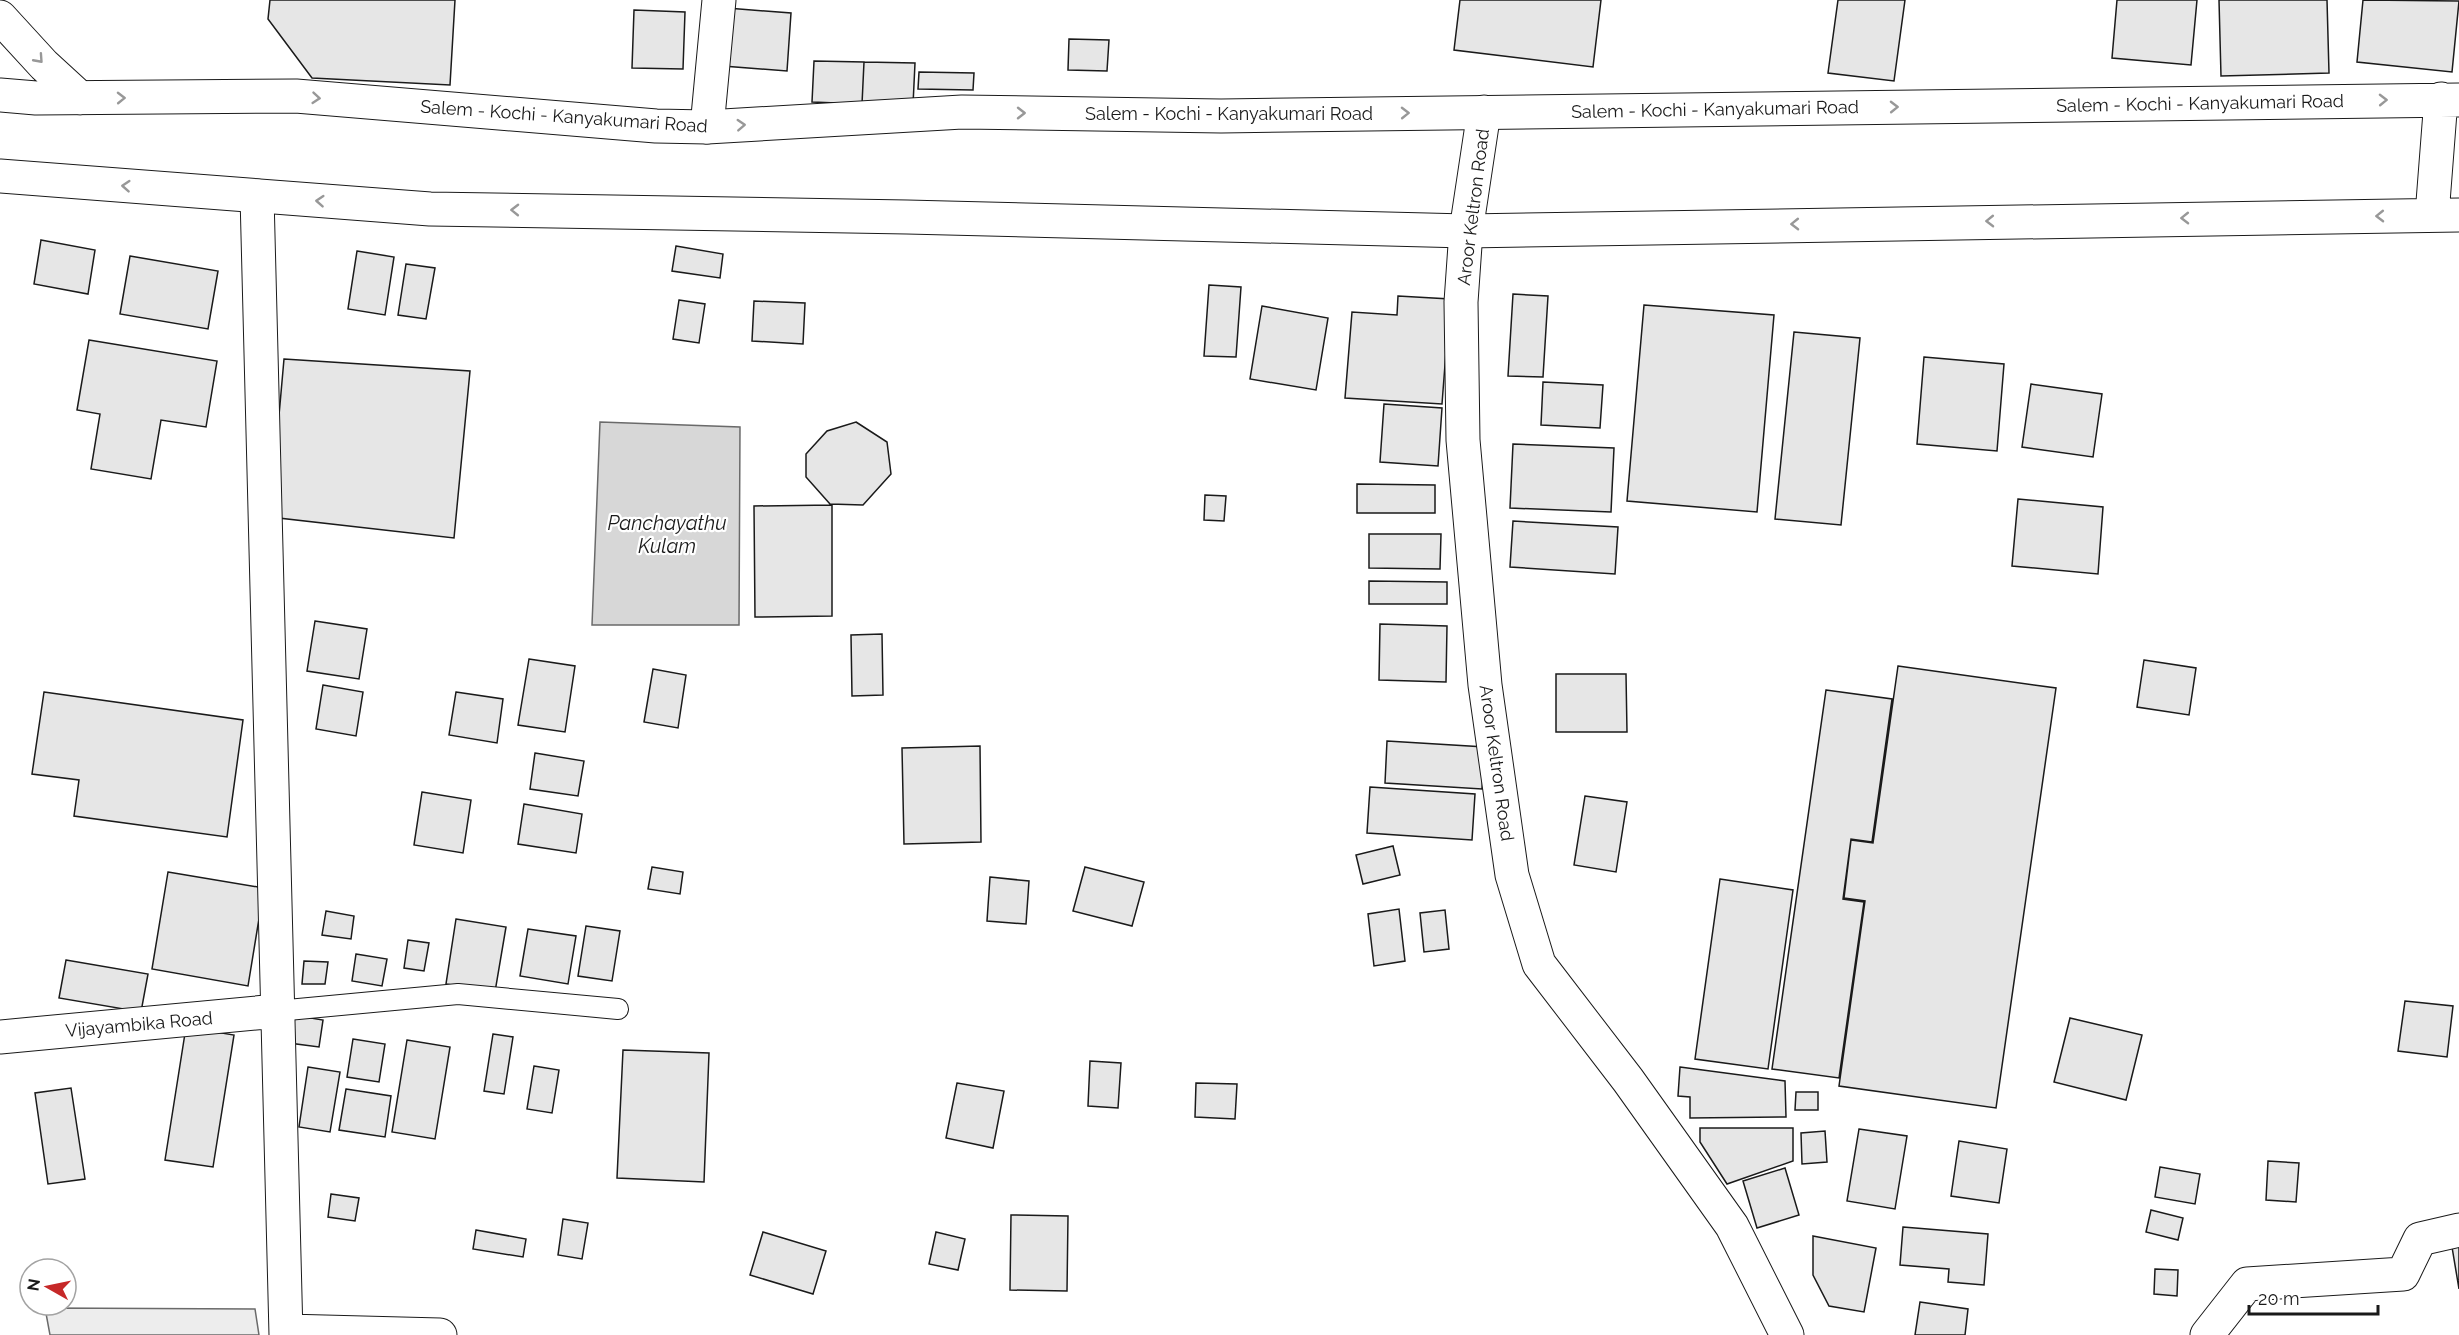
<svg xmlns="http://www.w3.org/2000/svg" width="2459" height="1335" font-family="Raleway,sans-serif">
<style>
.built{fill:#ededed;stroke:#6a6a6a;stroke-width:1.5}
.water{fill:#d7d7d7;stroke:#6a6a6a;stroke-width:1.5}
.building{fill:#e6e6e6;stroke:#1a1a1a;stroke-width:1.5}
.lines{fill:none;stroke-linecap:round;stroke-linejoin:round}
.service-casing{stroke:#1a1a1a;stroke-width:22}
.minor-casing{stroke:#1a1a1a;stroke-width:35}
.secondary-casing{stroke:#1a1a1a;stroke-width:35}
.trunk-casing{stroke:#1a1a1a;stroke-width:35}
.service{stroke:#fff;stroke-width:20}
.minor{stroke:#fff;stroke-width:33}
.secondary{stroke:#fff;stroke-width:33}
.trunk{stroke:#fff;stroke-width:33}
.oneway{stroke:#989898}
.labels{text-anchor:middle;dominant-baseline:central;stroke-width:4.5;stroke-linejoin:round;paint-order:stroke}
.street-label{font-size:18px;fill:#1a1a1a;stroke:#fff}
.water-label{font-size:20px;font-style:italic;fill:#1a1a1a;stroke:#fff}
</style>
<rect width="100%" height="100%" fill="#fff"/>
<!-- built -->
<path class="built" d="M45,1308L255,1309L259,1335H50Z"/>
<!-- water -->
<path class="water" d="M600,422L740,427L739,625H592Z"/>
<!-- building -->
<path class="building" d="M270,0H455L450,85L312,78L268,19Z
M1460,0H1601L1593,67L1454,50Z
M1838,0H1905L1894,81L1828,73Z
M2117,0H2197L2191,65L2112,58Z
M2219,0H2327L2329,73L2221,76Z
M2363,0L2459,1L2452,72L2357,62Z
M727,8L791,13L787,71L723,66Z
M634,10L685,12L683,69L632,68Z
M1069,39L1109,40L1107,71L1068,70Z
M814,61L864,62L862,104L812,102Z
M864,62L915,63L913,105L862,104Z
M919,72L974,73L973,90L918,89Z
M41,240L95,250L88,294L34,284Z
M676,246L723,254L720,278L672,271Z
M357,251L394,257L385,315L348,309Z
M130,256L218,271L208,329L120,314Z
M406,264L435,268L426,319L398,315Z
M1209,285L1241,287L1236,357L1204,356Z
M1513,294L1548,296L1543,377L1508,376Z
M1398,296L1450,299L1442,404L1345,398L1352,312L1397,315Z
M679,300L705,304L699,343L673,339Z
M754,301L805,303L803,344L752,341Z
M1644,305L1774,315L1757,512L1627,501Z
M1262,306L1328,318L1316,390L1250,379Z
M1794,332L1860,338L1841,525L1775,519Z
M89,340L217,361L206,427L161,420L151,479L91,469L100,414L77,410Z
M1924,357L2004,364L1997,451L1917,444Z
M284,359L470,371L454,538L270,517Z
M1543,382L1603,385L1600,428L1541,425Z
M2031,384L2102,394L2093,457L2022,447Z
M1384,404L1442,408L1438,466L1380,462Z
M856,422L887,442L891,474L863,505L830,504L806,477V454L827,431Z
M1513,444L1614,448L1611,512L1510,508Z
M1357,484L1435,485V513H1357Z
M1205,495L1226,496L1224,521L1204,520Z
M2018,499L2103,507L2098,574L2012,566Z
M832,505V616L755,617L754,506Z
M1513,521L1618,527L1615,574L1510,567Z
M1369,534H1441L1440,569L1369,568Z
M1369,581L1447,582V604H1369Z
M315,621L367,629L359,679L307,671Z
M1380,624L1447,626L1446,682L1379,680Z
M882,634L883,695L852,696L851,635Z
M529,659L575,666L565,732L518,725Z
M2144,660L2196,668L2189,715L2137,707Z
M1898,666L2056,688L1996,1108L1839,1086L1865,901L1844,898L1851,840L1873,843Z
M653,669L686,675L678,728L644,722Z
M1556,674H1626L1627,732H1556Z
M323,685L363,692L356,736L316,729Z
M1826,690L1892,699L1872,842L1851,839L1843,899L1864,902L1839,1078L1772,1069Z
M44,692L243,720L227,837L74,816L79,780L32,774Z
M456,692L503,699L497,743L449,735Z
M1387,741L1485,747L1482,789L1385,783Z
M980,746L981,842L904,844L902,748Z
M535,753L584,761L578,796L530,789Z
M1370,787L1475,794L1472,840L1367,833Z
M422,792L471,800L463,853L414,845Z
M1585,796L1627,802L1616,872L1574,865Z
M524,804L582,814L576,853L518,844Z
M1393,846L1400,875L1363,884L1356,855Z
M652,867L683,872L680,894L648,889Z
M1085,867L1144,882L1132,926L1073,911Z
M168,872L264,888L248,986L152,969Z
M990,877L1029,881L1026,924L987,921Z
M1720,879L1793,890L1768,1069L1695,1059Z
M1399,909L1405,961L1374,966L1368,914Z
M1445,910L1449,949L1424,952L1420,913Z
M326,911L354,916L351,939L322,935Z
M456,919L506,927L495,992L446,984Z
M586,926L620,931L612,981L578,976Z
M528,929L576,936L568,984L520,976Z
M408,940L429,943L424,971L404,968Z
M356,954L387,959L382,986L352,981Z
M66,960L148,974L141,1012L59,998Z
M304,961L328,962L325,984H302Z
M2405,1001L2453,1006L2447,1057L2398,1051Z
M293,1015L323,1020L319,1047L289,1043Z
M2070,1018L2142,1035L2126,1100L2054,1082Z
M186,1027L234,1035L213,1167L165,1160Z
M493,1034L513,1037L504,1094L484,1091Z
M353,1039L385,1044L379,1082L347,1077Z
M407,1040L450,1047L435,1139L392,1132Z
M623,1050L709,1053L704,1182L617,1178Z
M1090,1061L1121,1063L1118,1108L1088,1106Z
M534,1066L559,1070L552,1113L527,1109Z
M308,1067L340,1072L330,1132L299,1127Z
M1680,1067L1785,1081L1786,1117L1690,1118V1097L1678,1096Z
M957,1083L1004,1091L993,1148L946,1138Z
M1196,1083L1237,1084L1235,1119L1195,1117Z
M71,1088L85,1179L48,1184L35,1093Z
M346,1089L391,1096L385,1137L339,1130Z
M1796,1092H1818V1110H1795Z
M1700,1128H1793V1161L1727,1184L1700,1142Z
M1859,1129L1907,1136L1895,1209L1847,1201Z
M1825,1131L1827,1162L1802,1164L1801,1133Z
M1959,1141L2007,1149L1999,1203L1951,1196Z
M2268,1161L2299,1163L2296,1202L2266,1200Z
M2160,1167L2200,1174L2195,1204L2155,1197Z
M1785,1168L1799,1215L1757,1228L1743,1181Z
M331,1194L359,1198L355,1221L328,1217Z
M2151,1210L2183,1218L2178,1240L2146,1232Z
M1011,1215L1068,1216L1067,1291L1010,1290Z
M563,1219L588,1223L582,1259L558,1255Z
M1903,1227L1988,1234L1984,1285L1948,1282L1949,1269L1900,1265Z
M476,1230L526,1239L523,1257L473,1249Z
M763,1232L826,1251L813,1294L750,1275Z
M936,1232L965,1239L958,1270L929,1264Z
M1813,1236L1876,1248L1864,1312L1829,1306L1813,1275Z
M2459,1240V1289L2451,1241Z
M2155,1269L2178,1270L2177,1296L2154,1294Z
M1920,1302L1968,1309L1965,1335H1915Z"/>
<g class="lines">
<!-- service casing -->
<g class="service-casing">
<path id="service" d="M277,1011L458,994L618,1009"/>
</g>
<!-- minor casing -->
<g class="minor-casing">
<path id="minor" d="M707,127L719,0
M257,196L286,1335
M0,1037L277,1011
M286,1331L440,1335
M2207,1335L2247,1284L2403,1274L2420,1239L2459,1230"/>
</g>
<!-- secondary casing -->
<g class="secondary-casing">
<path id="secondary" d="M1484,112L1466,231L1461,302L1463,440L1485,685L1512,875L1539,964L1628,1080L1732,1226L1787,1335"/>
</g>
<!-- trunk casing -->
<g class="trunk-casing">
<path id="trunk" d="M0,17L44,65L80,98
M0,95L36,98L296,96L656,126L707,127L962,112L1221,116L2459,100
M0,176L430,209L907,217L1466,231L2459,215
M2432,215L2441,99"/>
</g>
<!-- service -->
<use href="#service" class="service"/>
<!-- minor -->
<use href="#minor" class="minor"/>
<!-- secondary -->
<use href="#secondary" class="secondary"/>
<!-- trunk -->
<use href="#trunk" class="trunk"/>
</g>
<!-- one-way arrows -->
<defs><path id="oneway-chevron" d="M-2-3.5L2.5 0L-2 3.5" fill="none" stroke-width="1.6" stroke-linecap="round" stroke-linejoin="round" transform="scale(1.5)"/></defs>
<g class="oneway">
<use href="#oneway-chevron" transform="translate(39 59) rotate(48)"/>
<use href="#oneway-chevron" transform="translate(121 98) rotate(-1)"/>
<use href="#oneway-chevron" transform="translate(316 98) rotate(5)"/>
<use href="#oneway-chevron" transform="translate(2383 100) rotate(-1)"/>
<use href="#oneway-chevron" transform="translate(1894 107) rotate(-1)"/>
<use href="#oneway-chevron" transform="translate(1021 113)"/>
<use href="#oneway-chevron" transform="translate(1405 113) rotate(-1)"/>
<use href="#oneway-chevron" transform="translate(741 125) rotate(-3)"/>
<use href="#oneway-chevron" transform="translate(126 186) rotate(-176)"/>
<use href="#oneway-chevron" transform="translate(320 201) rotate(-176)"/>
<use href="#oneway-chevron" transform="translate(515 210) rotate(-179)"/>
<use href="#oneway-chevron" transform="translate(2380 216) rotate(179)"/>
<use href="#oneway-chevron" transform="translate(2185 218) rotate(179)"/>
<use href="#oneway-chevron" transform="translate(1990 221) rotate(179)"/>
<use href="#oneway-chevron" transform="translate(1795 224) rotate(179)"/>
</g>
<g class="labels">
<!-- street labels -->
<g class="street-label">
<text transform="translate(2200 103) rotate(-1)">Salem - Kochi - Kanyakumari Road</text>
<text transform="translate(1715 109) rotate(-1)">Salem - Kochi - Kanyakumari Road</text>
<text x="1229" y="113">Salem - Kochi - Kanyakumari Road</text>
<text transform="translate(564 116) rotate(4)">Salem - Kochi - Kanyakumari Road</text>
<text transform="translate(1473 207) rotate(-83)">Aroor Keltron Road</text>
<text transform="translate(1497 763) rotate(82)">Aroor Keltron Road</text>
<text transform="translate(139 1024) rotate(-5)">Vijayambika Road</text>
</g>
<!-- water labels -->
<g class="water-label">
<text x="667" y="523">Panchayathu<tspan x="667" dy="23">Kulam</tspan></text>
</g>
</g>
<!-- north arrow -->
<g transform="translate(48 1287) rotate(279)"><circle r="28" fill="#ffffff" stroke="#a3a3a3" stroke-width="1.5"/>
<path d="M0-4.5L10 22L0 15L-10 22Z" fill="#c62828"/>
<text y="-9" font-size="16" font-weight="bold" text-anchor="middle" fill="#1a1a1a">N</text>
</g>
<!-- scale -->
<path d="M2249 1305v9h129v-9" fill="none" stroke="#1a1a1a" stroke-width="3"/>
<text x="2258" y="1305" font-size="18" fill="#1a1a1a" stroke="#ffffff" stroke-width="4.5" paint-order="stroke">20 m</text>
</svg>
